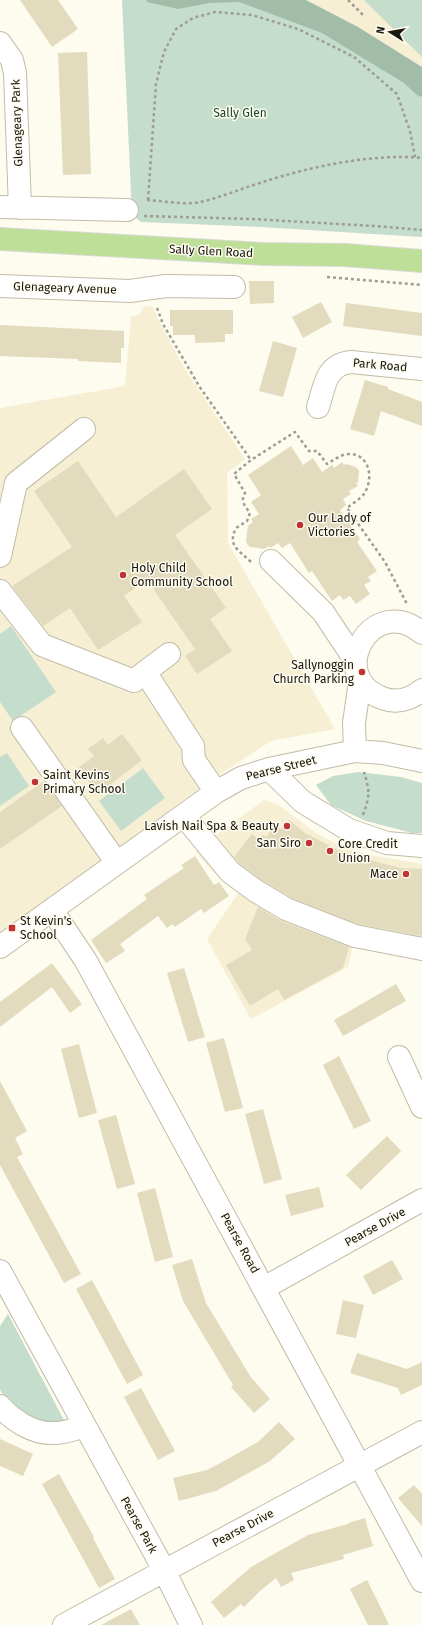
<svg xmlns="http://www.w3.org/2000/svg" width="422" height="1625" font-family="'Fira Sans',sans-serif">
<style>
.built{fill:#f6efd3}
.green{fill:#c5ddcd}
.forest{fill:#a1bdaa}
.building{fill:#e3dbbd}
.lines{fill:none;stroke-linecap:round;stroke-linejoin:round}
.minor-casing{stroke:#c1bca8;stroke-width:24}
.major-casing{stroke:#dadad9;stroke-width:24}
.path{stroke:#9f9c92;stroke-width:2.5;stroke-dasharray:3 3;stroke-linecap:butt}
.minor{stroke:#fff;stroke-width:22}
.major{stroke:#bddf97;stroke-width:22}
.poi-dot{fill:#c13233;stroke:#fefbef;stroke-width:1.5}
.labels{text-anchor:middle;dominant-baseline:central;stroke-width:3;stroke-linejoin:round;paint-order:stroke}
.park-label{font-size:12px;fill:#17482c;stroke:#fefbef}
.street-label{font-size:12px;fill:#18160f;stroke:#fefbef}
.poi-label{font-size:12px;fill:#18160f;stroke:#fefbef;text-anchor:start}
</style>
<rect width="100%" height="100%" fill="#fefbef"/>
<!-- built -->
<path class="built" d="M266,0H422V79Z
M144,306L153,307L160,323L185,369L245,459L227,473L228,543L335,729L271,741L208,782L0,934V408L125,386L131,317L140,314Z
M264,800L277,804L316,833L342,847L370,855L422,864V955L353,945L348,967L251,1019L207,939L239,892L213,872L195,851Z"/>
<!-- green -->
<path class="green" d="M122,0H266L422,79V237L261,227L141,222L132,215Z
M364,0H422V57Z
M11,626L56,692L13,721L0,702V634Z
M7,753L29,786L0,806V757Z
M143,768L165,798L121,831L99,801Z
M358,772L401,777L422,783V833H412L366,821L331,805L316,785L333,776Z
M8,1314L66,1424L46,1426L9,1404L0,1390V1326Z"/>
<!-- forest -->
<path class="forest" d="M146,0H306L358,27L422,67V97L417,95L404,83L322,33L239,2L210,3L178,9L147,2Z"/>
<!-- building -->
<path class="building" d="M20,0H58L78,29L52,47Z
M87,52L91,174L63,175L58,53Z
M249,281H274V303L250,304Z
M321,302L332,322L303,338L292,317Z
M346,303L422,313V336L343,326Z
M170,310H233V334H225V342L195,343V335H173V326H170Z
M0,325L124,331V348H121V363L78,361V359L0,356Z
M273,341L297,348L283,397L259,391Z
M365,380L388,387V389L422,402V426L381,411L374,436L350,429Z
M291,446L303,465L313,458L322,472L332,465L334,468L342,462L344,465L346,464L356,467L359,471L358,482L356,483L358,486L349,491L351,494L343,499L346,505L340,510L360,539L357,542L377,571L368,577L371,581L364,585L370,594L356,604L350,596L343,600L340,595L332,601L312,571L309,573L290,543L282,548L278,543L270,548L269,546L264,549L250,547L247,544L246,540L248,526L253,522L251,519L259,514L251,502L261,495L248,475Z
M78,461L116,517L184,469L212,509L175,535L226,608L210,619L232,651L197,674L185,656L195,649L147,580L124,596L142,622L98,650L70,608L43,626L12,586L72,547L34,491Z
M122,734L142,760L98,794L78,768L94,756L88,749L103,738L108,745Z
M44,781L62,806L0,849V812Z
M289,820L305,833L338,850L381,863L401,868L422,869V936L358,924L292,898L263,881L239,863L234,857L252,834L259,840L263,835L266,837L276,825L281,829Z
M195,856L214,885L219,882L229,896L204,913L201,909L175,927L172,924L167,928L158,916L120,944L125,951L106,963L91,940L147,899L144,895L184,868L181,865Z
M258,907L281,921L349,947L343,968L284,1000L278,989L250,1006L226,965L252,950L245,939Z
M52,963L82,1004L70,1013L52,987L0,1027V1002Z
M184,968L205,1037L188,1042L167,973Z
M396,984L406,1001L343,1036L334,1020Z
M224,1038L243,1108L225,1112L206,1043Z
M79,1044L97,1113L79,1118L61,1049Z
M339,1056L371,1121L354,1129L323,1065Z
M0,1081L27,1131L15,1138L23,1154L17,1157L81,1274L64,1283L0,1165Z
M263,1109L282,1179L264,1184L245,1114Z
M116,1115L135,1184L117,1189L98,1120Z
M387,1136L401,1151L361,1190L346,1175Z
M319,1187L324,1207L291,1216L285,1195Z
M155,1188L173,1257L155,1262L137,1193Z
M192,1259L206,1303L250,1376L270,1399L254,1413L231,1387L233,1385L183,1301L172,1265Z
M392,1260L403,1279L373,1295L363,1276Z
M92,1280L143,1375L127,1384L76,1289Z
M343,1300L364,1305L356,1338L336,1334Z
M357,1353L407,1369L422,1362V1385L401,1395L398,1388L350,1373Z
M141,1388L175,1451L158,1460L124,1397Z
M279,1422L295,1439L270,1461L216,1491L179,1501L173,1478L207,1470L224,1461L258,1442Z
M0,1439L33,1454L23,1476L0,1466Z
M59,1474L94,1537L93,1538L115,1579L99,1588L42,1484Z
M414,1485L422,1494V1526L398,1498Z
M365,1518L373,1546L343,1555L344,1559L291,1573L294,1580L281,1587L276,1578L260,1591L244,1607L241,1604L224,1618L211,1602L251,1567L308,1535L348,1524V1523Z
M367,1580L383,1612L389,1625H368L350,1589Z
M131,1609L140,1625H101Z"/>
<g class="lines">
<!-- minor casing -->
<g class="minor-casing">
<path id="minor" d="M0,43L12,60L15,73L20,208
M0,207L127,210
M0,286L130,291L166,286L234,287
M318,407C325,386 325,365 351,362L422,369
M0,556L16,483L84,429
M271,561L323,612L355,660
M0,591L42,645L134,681L145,672L193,746L194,760L216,792
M422,633C373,591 324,676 382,698C397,704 411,699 422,690
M145,672L169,654
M22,728L117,863
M355,751L354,723L360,681
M269,769L303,802L349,830L387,843L422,846
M184,816L230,872L256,891L286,909L355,936L422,949
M52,910L86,961L422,1581
M0,947L216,792L241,778L269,769L355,751L383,753L422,761
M399,1057L422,1107
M0,1271L164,1570L191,1625
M264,1288L422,1200
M0,1406C12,1420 32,1433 51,1433C63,1434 74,1429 85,1426
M64,1625L422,1432"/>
</g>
<!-- major casing -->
<g class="major-casing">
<path id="major" d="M0,239L264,254L345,255L422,261"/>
</g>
<!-- path -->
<path class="path" d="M348,0L363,15
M147,200C166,201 186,206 205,201C224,196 243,188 263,182C309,167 373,153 422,158
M148,200L156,84L164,52L176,29L193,18L215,12L252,15L298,29L354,57L397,94L410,131L415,157
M144,216L252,219L374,226L422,230
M327,277L422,285
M157,308L163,324L199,386L251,460
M251,562C239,550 227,546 236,528L247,521L250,513C245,506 240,501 245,493L234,474L251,460L295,432L309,451H317L327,464C334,460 341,454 349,454C370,454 374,479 364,494C360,499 352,504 347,508L385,562L407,604
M363,815C370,795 370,792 364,772"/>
<!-- minor -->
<use href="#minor" class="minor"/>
<!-- major -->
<use href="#major" class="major"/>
</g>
<!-- markers -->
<g class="poi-dot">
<circle cx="300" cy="525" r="4"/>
<circle cx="123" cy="575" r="4"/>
<circle cx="362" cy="672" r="4"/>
<circle cx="35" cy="782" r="4"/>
<circle cx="287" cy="826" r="4"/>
<circle cx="309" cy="843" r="4"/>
<circle cx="330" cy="851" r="4"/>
<circle cx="406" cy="874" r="4"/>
<rect x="8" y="924" width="8" height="8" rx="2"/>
</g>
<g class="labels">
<!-- park labels -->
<g class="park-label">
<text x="240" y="113">Sally Glen</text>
</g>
<!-- street labels -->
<g class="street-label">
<text transform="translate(17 123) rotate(-92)">Glenageary Park</text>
<text transform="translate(211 251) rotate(3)">Sally Glen Road</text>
<text transform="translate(65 288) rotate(2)">Glenageary Avenue</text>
<text transform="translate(380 365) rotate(5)">Park Road</text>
<text transform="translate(281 768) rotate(-14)">Pearse Street</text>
<text transform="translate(375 1227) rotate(-29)">Pearse Drive</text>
<text transform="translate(240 1243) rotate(61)">Pearse Road</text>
<text transform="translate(139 1525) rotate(61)">Pearse Park</text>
<text transform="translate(243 1528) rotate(-28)">Pearse Drive</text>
</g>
<!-- poi labels -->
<g class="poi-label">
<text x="308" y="518">Our Lady of<tspan x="308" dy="14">Victories</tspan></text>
<text x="131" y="568">Holy Child<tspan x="131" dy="14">Community School</tspan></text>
<text x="354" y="665" text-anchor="end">Sallynoggin<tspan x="354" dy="14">Church Parking</tspan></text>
<text x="43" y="775">Saint Kevins<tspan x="43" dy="14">Primary School</tspan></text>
<text x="279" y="826" text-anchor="end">Lavish Nail Spa &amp; Beauty</text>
<text x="301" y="843" text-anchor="end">San Siro</text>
<text x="338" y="844">Core Credit<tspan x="338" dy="14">Union</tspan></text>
<text x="398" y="874" text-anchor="end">Mace</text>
<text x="20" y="921">St Kevin's<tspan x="20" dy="14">School</tspan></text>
</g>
</g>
<!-- north arrow -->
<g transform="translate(390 32) rotate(281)" stroke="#fefbef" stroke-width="3" paint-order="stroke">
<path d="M0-3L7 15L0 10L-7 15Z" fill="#18160f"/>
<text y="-6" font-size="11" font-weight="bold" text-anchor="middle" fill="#18160f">N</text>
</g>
</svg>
